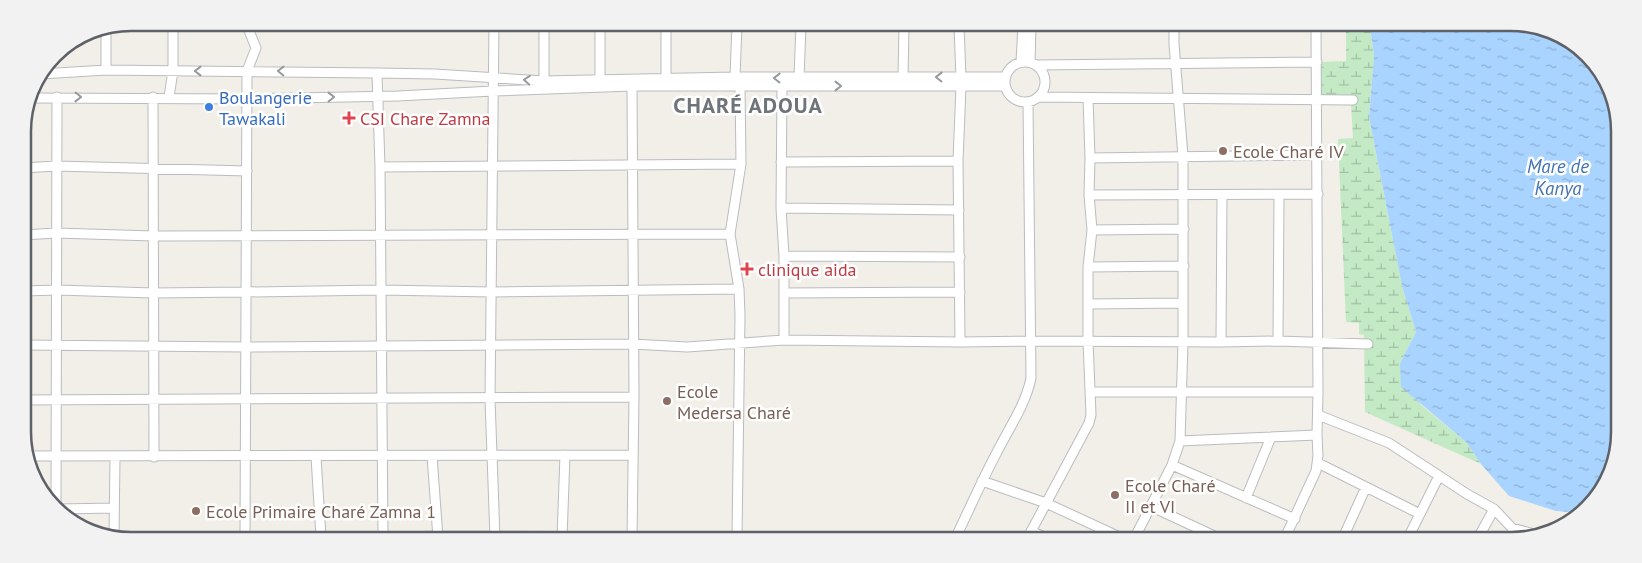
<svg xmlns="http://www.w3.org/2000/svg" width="1642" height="563" font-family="'PT Sans',sans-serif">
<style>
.wetland{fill:url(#wetland-marsh)}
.water{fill:url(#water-ripples)}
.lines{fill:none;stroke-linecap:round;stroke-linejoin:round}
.minor-casing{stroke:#b9bcc1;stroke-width:11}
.minor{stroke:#fff;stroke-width:9}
.oneway{stroke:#96999d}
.shop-dot{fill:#3f7fe0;stroke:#fff;stroke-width:2}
.health-dot{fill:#e0444e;stroke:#fff;stroke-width:2}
.education-dot{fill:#8d6e63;stroke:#fff;stroke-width:2}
.labels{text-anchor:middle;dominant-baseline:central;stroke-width:5;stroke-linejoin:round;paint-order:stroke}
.shop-label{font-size:18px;fill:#366cbe;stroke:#fff;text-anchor:start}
.health-label{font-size:18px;fill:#be3a42;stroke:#fff;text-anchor:start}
.education-label{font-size:18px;fill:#785e54;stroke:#fff;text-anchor:start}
.water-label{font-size:19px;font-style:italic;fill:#4173b6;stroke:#fff}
.district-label{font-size:22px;font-weight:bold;letter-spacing:1px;fill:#6f747a;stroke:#fff}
.rim{fill:none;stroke:#5e6268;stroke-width:2.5}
</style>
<defs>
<pattern id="wetland-marsh" width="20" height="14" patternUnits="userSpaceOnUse" patternTransform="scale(1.25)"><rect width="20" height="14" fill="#c3e9c5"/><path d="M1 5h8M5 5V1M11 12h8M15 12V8" fill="none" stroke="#a2c0a4"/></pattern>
<pattern id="water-ripples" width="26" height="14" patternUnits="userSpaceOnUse" patternTransform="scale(1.25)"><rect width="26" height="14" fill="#a9d4ff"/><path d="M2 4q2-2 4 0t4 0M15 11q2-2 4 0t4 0" fill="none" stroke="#8dafd2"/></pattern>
</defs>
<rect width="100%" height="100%" fill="#f1efe7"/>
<!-- wetland -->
<path class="wetland" d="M1346,26H1370L1374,56L1369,117L1402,286L1416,332L1400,363L1421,405L1466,442L1481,464L1365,412L1364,335L1359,334V323L1346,322L1338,139L1353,138L1351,104H1320V62L1346,61Z"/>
<!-- water -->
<path class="water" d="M1370,26H1539L1592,59L1617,110L1616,460L1580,513L1556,511L1509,496L1481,464L1466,442L1401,387L1400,363L1416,332L1402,286L1369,117L1374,56Z"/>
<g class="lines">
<!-- minor casing -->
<g class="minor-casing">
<path id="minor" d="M494,23L490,399L495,538
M666,24V79
M959,25L961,78
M106,28V70
M1005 82a20 20 0 1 1 40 0a20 20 0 1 1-40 0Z
M1021,62L1023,25
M1030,62L1031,25
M1037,65L1317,62
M377,73L380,167L383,537
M41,74L106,70L377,73L435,74L544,81L735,77H1006
M903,77L904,25
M799,78L801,24
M600,80V24
M544,81V24
M632,86L634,397L632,538
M782,87L781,208L784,256V340
M153,97L154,457
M169,97L173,71V23
M1039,97L1353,100
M29,98L247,99L398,96L493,91L632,86H1005
M1090,158L1317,155
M781,162L958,161
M380,167L741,164
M23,168L56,166L247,171
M1089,195L1318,194
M781,208L959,210
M1092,230L1184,229
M23,235L56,233L153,236L730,234
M784,256L960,257
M1088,267L1184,266
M24,291L57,290L153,293L247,292L380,290L492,292L739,289
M785,293L960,292
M1088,304L1183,303
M1278,341L1279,195
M960,342L958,161L961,86
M1221,342L1222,196
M24,345L246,347L632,344L687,347L784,340L960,342L1030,341L1221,342L1278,341L1368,344
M1091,392H1318
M24,400L634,397
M1318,415L1389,443L1467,494L1494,509L1512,528L1534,534
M1180,441L1317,435
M26,456L633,455
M432,456L438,538
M316,457L321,537
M1318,463L1420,514
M1172,465L1295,519
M982,481L1046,503L1124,539
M1246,498L1271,437
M1150,506L1223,540
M56,508L57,97
M59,509L114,508
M1031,531L1049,539
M114,537L115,457
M245,537L247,71L256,48L248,28V23
M256,537H350
M405,537L438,536L632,537
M562,538L565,455
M737,538L740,315L739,289L730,234L741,164L740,87L735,77L737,24
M955,539C969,510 982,480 997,452C1009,428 1026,404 1031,378L1028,102
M1027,539L1089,423L1091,415L1088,341V267L1092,230L1089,195L1090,158L1088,98
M1134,539L1172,465L1180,441L1183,342V156L1174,44V25
M1284,540L1316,471L1318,456L1317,435L1318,392L1316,26
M1342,540L1366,487
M1407,540L1439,476
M1477,540L1494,509"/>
</g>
<!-- minor -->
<use href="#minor" class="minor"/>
</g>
<!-- one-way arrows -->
<defs><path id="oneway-chevron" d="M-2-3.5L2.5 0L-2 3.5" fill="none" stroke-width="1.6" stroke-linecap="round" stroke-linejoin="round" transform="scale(1.25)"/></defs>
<g class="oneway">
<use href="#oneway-chevron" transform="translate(198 71) rotate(-180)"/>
<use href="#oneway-chevron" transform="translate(281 71) rotate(-179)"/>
<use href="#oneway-chevron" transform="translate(939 77) rotate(-179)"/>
<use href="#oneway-chevron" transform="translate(777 78) rotate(-179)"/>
<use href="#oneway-chevron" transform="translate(527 80) rotate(-176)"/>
<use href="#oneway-chevron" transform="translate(838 86)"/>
<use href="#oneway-chevron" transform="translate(78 97) rotate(1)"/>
<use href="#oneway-chevron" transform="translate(331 97) rotate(-1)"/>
</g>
<!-- markers -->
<circle class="shop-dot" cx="209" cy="107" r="5"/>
<g class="health-dot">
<path d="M346.5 110.5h5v5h5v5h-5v5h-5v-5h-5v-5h5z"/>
<path d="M744.5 261.5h5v5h5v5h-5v5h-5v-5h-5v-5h5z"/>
</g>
<g class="education-dot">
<circle cx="1223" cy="151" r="5"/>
<circle cx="667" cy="401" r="5"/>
<circle cx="1115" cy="495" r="5"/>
<circle cx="196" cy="511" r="5"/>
</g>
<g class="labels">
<!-- shop labels -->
<g class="shop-label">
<text x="219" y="97">Boulangerie<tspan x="219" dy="21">Tawakali</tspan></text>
</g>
<!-- health labels -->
<g class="health-label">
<text x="360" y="118">CSI Chare Zamna</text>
<text x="758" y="269">clinique aida</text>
</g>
<!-- education labels -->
<g class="education-label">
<text x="1233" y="151">Ecole Charé IV</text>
<text x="677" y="391">Ecole<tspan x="677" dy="21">Medersa Charé</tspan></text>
<text x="1125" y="485">Ecole Charé<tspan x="1125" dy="21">II et VI</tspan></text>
<text x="206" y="511">Ecole Primaire Charé Zamna 1</text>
</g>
<!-- water labels -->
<g class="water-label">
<text x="1558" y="166">Mare de<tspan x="1558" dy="22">Kanya</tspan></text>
</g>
<!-- district labels -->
<g class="district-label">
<text x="748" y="105">CHARÉ ADOUA</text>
</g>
</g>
<!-- crop -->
<path d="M0 0H1642V563H0ZM131 31H1511A100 100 0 0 1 1611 131V432A100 100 0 0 1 1511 532H131A100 100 0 0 1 31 432V131A100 100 0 0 1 131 31Z" fill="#f2f2f3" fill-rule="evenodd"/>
<path class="rim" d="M131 31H1511A100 100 0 0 1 1611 131V432A100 100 0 0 1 1511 532H131A100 100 0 0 1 31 432V131A100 100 0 0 1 131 31Z"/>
</svg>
